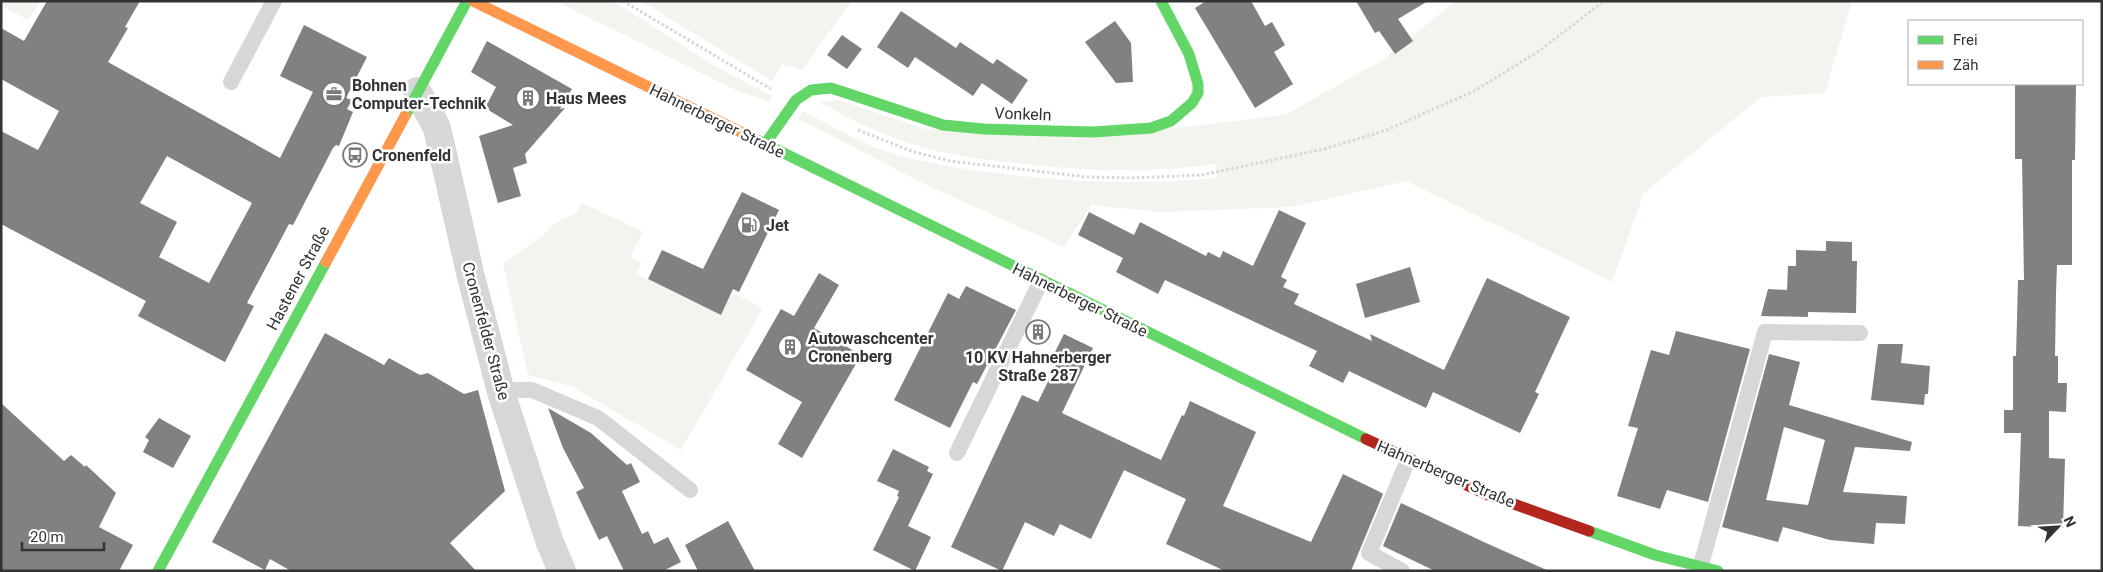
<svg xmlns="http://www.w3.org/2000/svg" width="2103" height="572" font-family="Roboto,sans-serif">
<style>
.green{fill:#f1f5ed}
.building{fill:#818181;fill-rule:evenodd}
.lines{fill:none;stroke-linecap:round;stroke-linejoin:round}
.path{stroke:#d6d6d6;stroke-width:3;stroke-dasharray:2.5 2.5;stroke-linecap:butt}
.lane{stroke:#d7d7d7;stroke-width:16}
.street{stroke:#d7d7d7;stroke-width:28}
.fast{stroke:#63d668;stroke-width:11}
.slow{stroke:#ff974d;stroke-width:11}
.jam{stroke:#b3261e;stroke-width:11}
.labels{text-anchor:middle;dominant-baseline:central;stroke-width:5;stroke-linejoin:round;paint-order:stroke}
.poi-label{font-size:16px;font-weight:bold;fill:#333;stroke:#fff;text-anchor:start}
.street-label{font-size:16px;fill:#333;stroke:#fff}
</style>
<rect width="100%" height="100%" fill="#fff"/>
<!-- green -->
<path class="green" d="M1,1H41L28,20L1,5Z
M555,1H613L713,65L772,96L770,102L738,91Z
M641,1H852L802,70L782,64L772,81Z
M1456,1H1852L1825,93L1761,97L1644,193L1612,282L1407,181L1291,207L1160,212L1091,205L1064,247L935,189L798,119L803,111C828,124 856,141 882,150C925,164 967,170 1012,175C1082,183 1147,184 1217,178L1216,164C1148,174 1083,171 1016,163C981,159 945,155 912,144C879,134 849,118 819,102L838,100L925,129L1177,128L1285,115L1384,59Z
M581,202L643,232L630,257L641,263L636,274L721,315L731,295H737L763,308L681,450L573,387L528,375L503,264L542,236L554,224L577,212Z"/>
<!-- building -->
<path class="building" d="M47,1H140L125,27L128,28L108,62L280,158L313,92L280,76L304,25L367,57L346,98L352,100L347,109L353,112L339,146L336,145L333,148L293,225L289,224L247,303L254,306L225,362L138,316L146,301L1,224V131L38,150L59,111L1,79V28L24,41ZM167,156L252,203L209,283L159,257L177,222L140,203Z
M1206,1H1251L1265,26L1272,22L1285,45L1274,52L1293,84L1255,108L1195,8Z
M1356,1H1428L1398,19L1413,41L1395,54L1379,31L1375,33Z
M901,11L956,48L960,42L993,64L997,59L1028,80L1012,104L982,83L973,96L915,57L908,68L877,47Z
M1115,21L1131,43L1133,82L1116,83L1085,42Z
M842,35L862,49L847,69L827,55Z
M487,41L572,89L560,109L565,108L525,154L527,163L513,168L521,196L498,203L479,136L513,125L485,108L496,87L471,72Z
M2015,84H2076L2075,160H2072V265H2057L2056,293L2055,356H2058V383H2067L2066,412L2049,411V458L2065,459L2063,528L2018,526L2021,433H2004V410H2013V356H2016L2018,280H2024L2022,159H2015Z
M742,192L779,210L739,292L733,289L721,315L648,279L662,250L703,269Z
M1279,210L1306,223L1281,277L1287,280L1283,287L1299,294L1294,304L1372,341L1370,334L1444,370L1487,278L1570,317L1535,392L1539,394L1520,433L1433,392L1426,408L1349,371L1343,383L1309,366L1317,351L1165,280L1158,294L1116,272L1123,258L1078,235L1089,212L1134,235L1140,222L1206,256L1208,252L1220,258L1223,251L1253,266Z
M1826,241L1852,242V261H1857L1856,313L1808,312V317L1761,316L1768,289L1787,290L1788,266H1796V250L1826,251Z
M1410,267L1420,302L1365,318L1356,284Z
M819,273L839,285L814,328L861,355L802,458L778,444L802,402L746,370L781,309L794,316Z
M966,286L1016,310L977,384L973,382L950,428L894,400L948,293L959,299Z
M1676,331L1750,349L1708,502L1667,490L1660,509L1617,496L1638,428L1628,426L1651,350L1669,355Z
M325,333L384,365L389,358L420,375L428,373L464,394L478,390L505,491L450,543L476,571H291L270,559L265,570L212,542Z
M1064,334L1093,348L1062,413L1161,460L1182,415L1184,416L1190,401L1256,432L1223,506L1311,542L1343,474L1380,492L1383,494L1351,571H1225L1166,544L1186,499L1124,470L1091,539L1060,524L1054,536L1025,522L1002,571L951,547L1022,395L1038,402L1056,365L1050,362Z
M1878,344H1903L1901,363L1930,366L1928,394H1925L1924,405L1871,400Z
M1769,354L1800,362L1789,405L1912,442L1910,451L1855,447L1843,492L1907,496L1905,524L1876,523L1874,544L1830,540L1783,527L1778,542L1722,527ZM1784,427L1825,440L1808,505L1766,500Z
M1,403L64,461L71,455L85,467L86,465L116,493L99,527L133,545L119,571H1Z
M548,408L591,433L627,465L631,463L640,482L622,491L642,534L648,531L654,544L668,537L681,562L663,571H624L607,536L599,540L576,492L584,488L563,448Z
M159,418L191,436L173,468L143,452L149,440L145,437Z
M893,449L929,467L927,471L933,474L908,526L931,537L915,571L873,550L899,497L897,496L899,491L877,481Z
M1401,503L1486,543L1549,571H1435L1383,546Z
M728,521L755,571H698L685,545Z"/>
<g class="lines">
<!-- path -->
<path class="path" d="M623,1L771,89
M858,130L911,151L950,161L1087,177L1131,178L1202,175L1324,149L1387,130L1474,91L1539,51L1604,1"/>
<!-- lane -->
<path class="lane" d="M231,82L274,1
M501,390H532L598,418L690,490
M957,453L1041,281
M1701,565L1765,332L1860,333
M1402,571L1369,553L1408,460"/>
<!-- street -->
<path class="street" d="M417,91L437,128L471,277L501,392L549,540L562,571"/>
<!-- fast -->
<path class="fast" d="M405,116L467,1
M757,140L1366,439
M765,144L796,100L811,90L831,88L943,125L984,129L1093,132L1151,128L1171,121L1192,103L1198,93V84L1189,54L1161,1
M1589,531L1655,555L1718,571
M158,571L326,262"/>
<!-- slow -->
<path class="slow" d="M473,1L757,140
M326,262L405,116"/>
<!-- jam -->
<path class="jam" d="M1366,439L1486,494L1589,531"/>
</g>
<!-- icons -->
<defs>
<g id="office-ring" transform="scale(1.25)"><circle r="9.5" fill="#fff" stroke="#7a7a7a" stroke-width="1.5"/><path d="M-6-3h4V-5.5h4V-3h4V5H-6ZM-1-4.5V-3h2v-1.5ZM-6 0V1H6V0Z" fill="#7a7a7a"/></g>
<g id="building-ring" transform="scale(1.25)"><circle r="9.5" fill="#fff" stroke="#7a7a7a" stroke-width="1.5"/><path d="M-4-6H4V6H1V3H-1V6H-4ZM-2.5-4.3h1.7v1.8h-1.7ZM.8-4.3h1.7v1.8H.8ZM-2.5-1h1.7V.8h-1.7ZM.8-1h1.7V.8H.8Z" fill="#7a7a7a"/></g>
<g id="bus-ring" transform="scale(1.25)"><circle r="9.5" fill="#fff" stroke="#7a7a7a" stroke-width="1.5"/><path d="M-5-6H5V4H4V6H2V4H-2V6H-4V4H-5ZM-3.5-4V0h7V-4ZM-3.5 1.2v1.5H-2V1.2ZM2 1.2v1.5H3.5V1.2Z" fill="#7a7a7a"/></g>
<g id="fuel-ring" transform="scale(1.25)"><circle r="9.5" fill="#fff" stroke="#7a7a7a" stroke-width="1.5"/><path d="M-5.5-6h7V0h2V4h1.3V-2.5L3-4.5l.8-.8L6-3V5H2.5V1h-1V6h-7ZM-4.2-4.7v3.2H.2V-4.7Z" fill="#7a7a7a"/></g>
</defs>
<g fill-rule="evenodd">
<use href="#office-ring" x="334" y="94"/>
<use href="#building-ring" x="528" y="98"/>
<use href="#bus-ring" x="355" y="155"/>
<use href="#fuel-ring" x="749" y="225"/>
<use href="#building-ring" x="1038" y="332"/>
<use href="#building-ring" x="790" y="347"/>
</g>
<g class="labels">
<!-- poi labels -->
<g class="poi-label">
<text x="352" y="85">Bohnen<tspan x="352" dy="18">Computer-Technik</tspan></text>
<text x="546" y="98">Haus Mees</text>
<text x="372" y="155">Cronenfeld</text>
<text x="766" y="225">Jet</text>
<text x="808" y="338">Autowaschcenter<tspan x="808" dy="18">Cronenberg</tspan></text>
<text x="1038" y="357" text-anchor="middle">10 KV Hahnerberger<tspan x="1038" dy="18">Straße 287</tspan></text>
</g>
<!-- street labels -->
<g class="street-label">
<text transform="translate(1023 114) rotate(2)">Vonkeln</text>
<text transform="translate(717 121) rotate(26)">Hahnerberger Straße</text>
<text transform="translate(298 278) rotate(-62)">Hastener Straße</text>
<text transform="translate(1080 300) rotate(26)">Hahnerberger Straße</text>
<text transform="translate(486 331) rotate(75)">Cronenfelder Straße</text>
<text transform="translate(1446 474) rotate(23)">Hahnerberger Straße</text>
</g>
</g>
<!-- border -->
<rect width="2103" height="572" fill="none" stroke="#333333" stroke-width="5"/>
<!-- legend -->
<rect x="1908" y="20" width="175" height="65" fill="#ffffff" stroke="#adadad"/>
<rect x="1918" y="36" width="25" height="8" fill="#63d668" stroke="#adadad"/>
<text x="1953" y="45" font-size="15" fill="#333333">Frei</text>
<rect x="1918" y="61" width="25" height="8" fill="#ff974d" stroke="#adadad"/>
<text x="1953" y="70" font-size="15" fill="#333333">Zäh</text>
<!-- north arrow -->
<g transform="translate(2058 527) rotate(65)" stroke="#ffffff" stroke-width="4" paint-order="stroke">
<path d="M0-4L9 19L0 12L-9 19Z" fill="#333333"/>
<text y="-8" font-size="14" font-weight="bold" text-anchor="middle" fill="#333333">N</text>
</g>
<!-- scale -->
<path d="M22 542v8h82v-8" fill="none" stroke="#333333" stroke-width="2.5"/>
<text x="30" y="542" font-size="15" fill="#333333" stroke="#ffffff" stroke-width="4" paint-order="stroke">20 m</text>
</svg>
